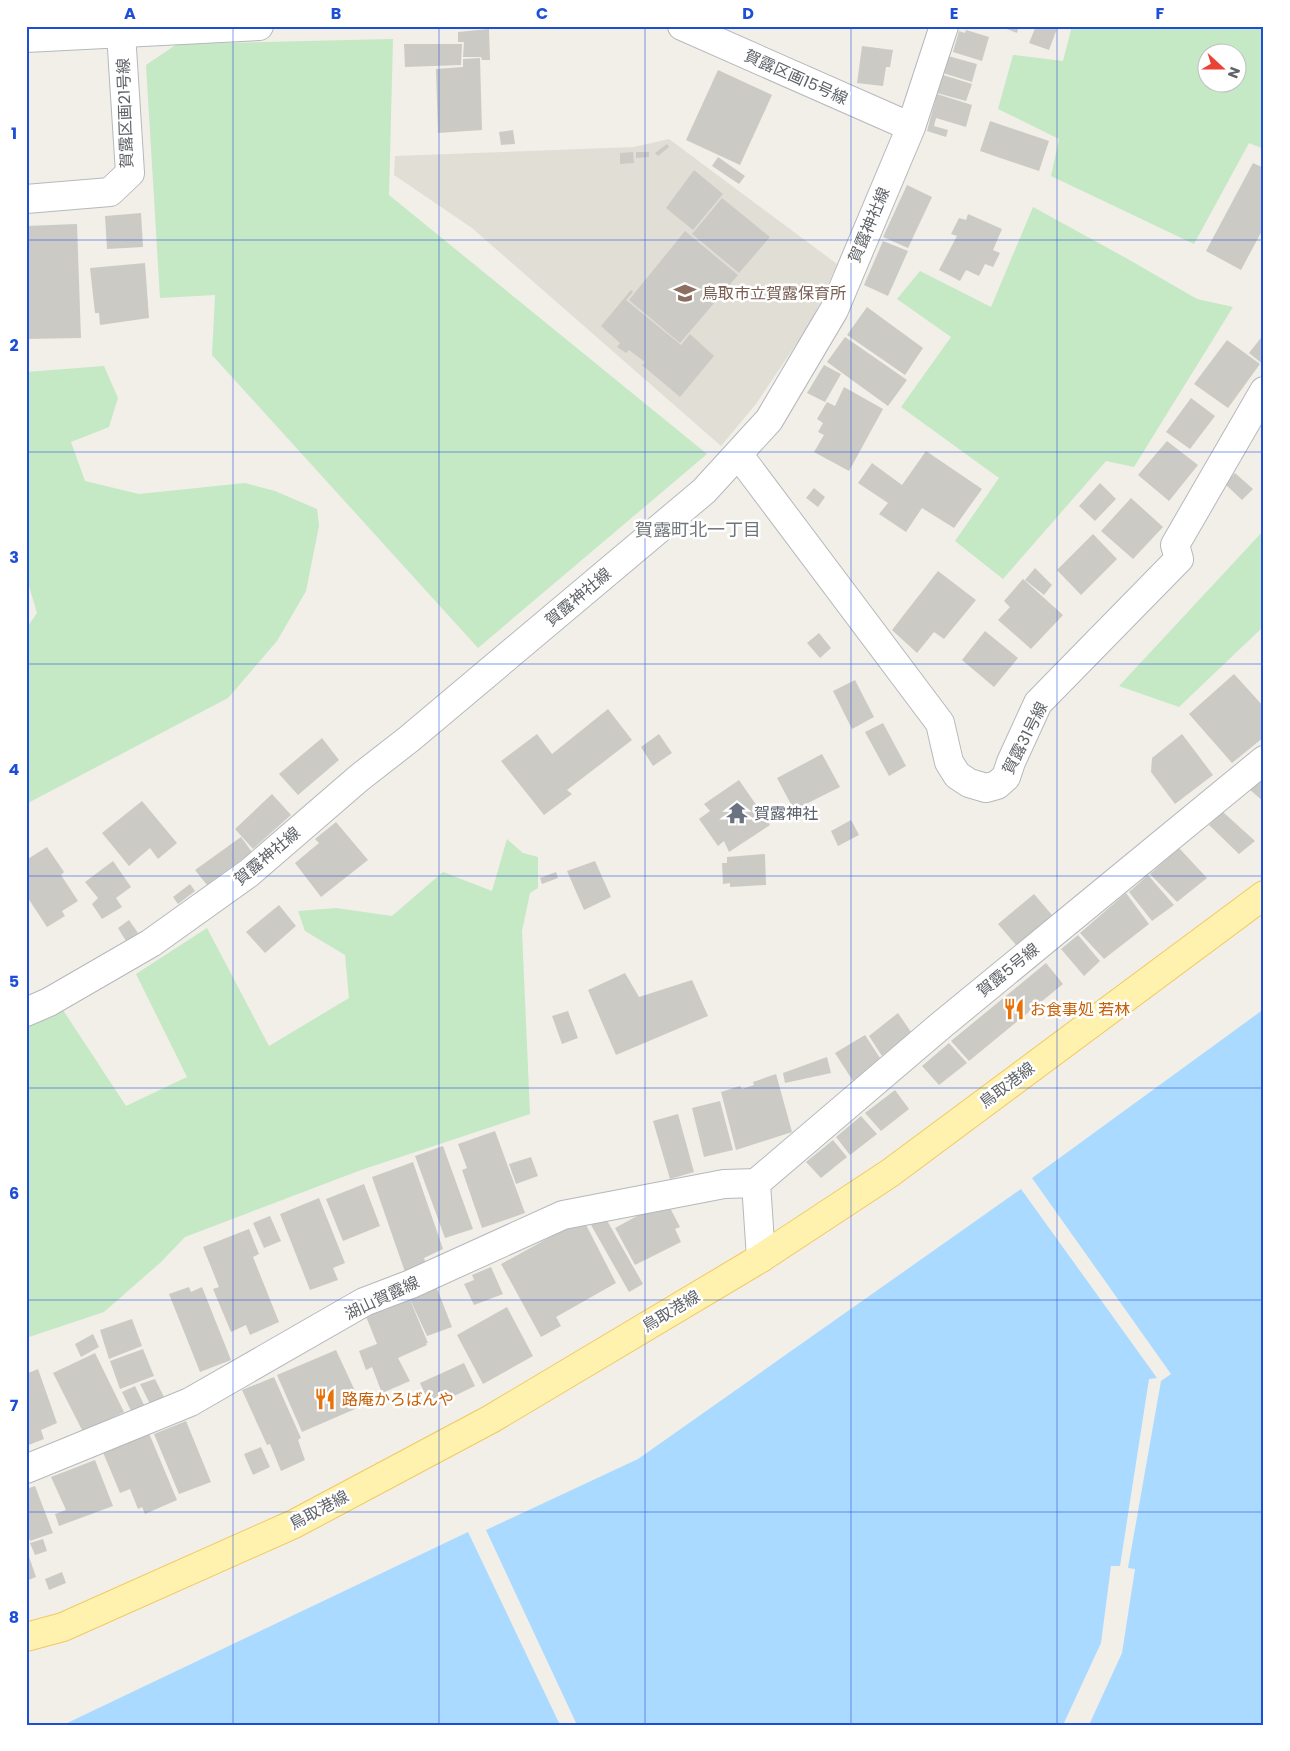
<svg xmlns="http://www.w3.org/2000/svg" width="1290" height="1751" font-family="Poppins,'Noto Sans JP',sans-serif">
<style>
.education{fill:#e1ded6}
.green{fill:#c5e8c5;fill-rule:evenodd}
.water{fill:#aadaff}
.building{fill:#cccac5}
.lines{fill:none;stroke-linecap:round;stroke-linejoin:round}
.minor-casing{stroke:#b5b8bc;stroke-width:30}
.primary-casing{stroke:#f2c960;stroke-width:30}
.minor{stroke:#fff;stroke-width:28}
.primary{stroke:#fff2af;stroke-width:28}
.grid{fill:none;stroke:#1d4ed8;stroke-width:1;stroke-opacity:0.55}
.labels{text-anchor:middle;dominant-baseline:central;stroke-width:5;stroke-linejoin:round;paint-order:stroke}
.street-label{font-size:16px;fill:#5f6368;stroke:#fff}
.education-label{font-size:16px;fill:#785e54;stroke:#fff;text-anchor:start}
.worship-label{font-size:16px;fill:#5b616d;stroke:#fff;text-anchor:start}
.food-label{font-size:16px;fill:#c56008;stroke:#fff;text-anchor:start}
.neighbourhood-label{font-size:18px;fill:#70757a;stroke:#fff}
.neatline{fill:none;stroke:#1d4ed8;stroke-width:2}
.grid-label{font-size:16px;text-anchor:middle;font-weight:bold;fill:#1d4ed8}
</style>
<rect width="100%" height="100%" fill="#f1efe8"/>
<!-- education -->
<path class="education" d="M669,139L837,264L811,322L756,404L721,446L472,228L394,175L395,156L634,147Z"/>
<!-- green -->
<path class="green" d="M1072,26H1264V149L1249,143L1194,244L1051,176L1059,139L998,109L1013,55L1063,61ZM1208,52H1238V82H1208Z
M393,39L389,195L707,454L478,648L212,355L215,295L160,298L146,65L177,44Z
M1033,207L1126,258L1197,299L1233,307L1134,467L1106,461L1003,579L955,541L999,478L901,407L951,337L897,299L920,271L991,307Z
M104,366L118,398L109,427L71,442L85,481L139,494L245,483L275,491L317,509L319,526L306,591L277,641L228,698L26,804V629L37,613L26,576V372Z
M1264,530V626L1179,707L1119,686Z
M507,839L523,853L538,857V888L530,893L522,931L530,1114L361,1170L185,1237L161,1262L104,1312L26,1338V1024L61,1007L126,1106L187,1077L136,974L207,928L269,1046L349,998L345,955L305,931L298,911L336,908L392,916L443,872L492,891Z"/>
<!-- water -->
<path class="water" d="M1264,1009V1725H1089L1122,1653L1135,1569L1128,1568L1161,1381L1171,1374L1032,1178Z
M1021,1189L1157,1378L1149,1379L1120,1566H1111L1101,1643L1063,1725H577L486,1530L638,1459Z
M468,1532L560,1725H63Z"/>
<!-- building -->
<path class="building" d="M999,26H1019L1017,33Z
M1036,26H1058L1049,50L1029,43Z
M489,29L490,60H482L481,57H463L464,42H458V32Z
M966,30L989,37L982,61L953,52L959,31L965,33Z
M404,44H462L461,65L405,67Z
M862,46L893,50L890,67H886L883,86L857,83Z
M948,56L977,64L972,82L943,73Z
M480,58L482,130L438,133L436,69L463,67V59Z
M718,70L772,95L740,165L686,140Z
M943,75L972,84L966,101L937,93Z
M937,94L972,105L966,127L936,118L934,126L948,130L946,137L927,131Z
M990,121L1049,141L1039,171L980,151Z
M513,130L515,144L501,145L499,132Z
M667,144L669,147L658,156L655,153Z
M633,152L634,163L620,164V153Z
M636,152H649V157L636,158Z
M718,157L745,176L739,184L712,166Z
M1253,163L1264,168V227L1241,270L1206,251Z
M694,170L723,194L693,230L666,208Z
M907,185L932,197L908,248L883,237Z
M722,198L770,237L739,273L692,234Z
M141,213L143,247L107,249L105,216Z
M968,214L1002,229L993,250L1000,253L993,267L985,264L979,276L966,270L960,281L939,270L957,236L951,234L959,218L966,220Z
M77,224L81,338L26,339V226Z
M685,231L738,275L680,343L629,300Z
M883,241L908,251L888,296L864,285Z
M145,263L149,318L100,325L99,313H95L90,268Z
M631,290L633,292L626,300L681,345L690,334L714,356L680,397L642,365L645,362L629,350L626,353L617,347L620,343L601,326Z
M867,307L923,348L905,375L847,335Z
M1264,334V365L1249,353Z
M845,337L907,380L888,406L827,362Z
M1227,340L1260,364L1228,408L1194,384Z
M824,365L841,374L825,402L807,393Z
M844,387L883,409L849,471L814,452L824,435L818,432L823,423L817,419L827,402L835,406Z
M1191,398L1215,416L1190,449L1166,432Z
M1167,441L1198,465L1169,501L1138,475Z
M926,451L982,489L954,528L922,508L906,532L879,514L888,503L858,483L872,463L902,485Z
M1235,473L1253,489L1242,500L1225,484Z
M1100,483L1116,499L1095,521L1079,506Z
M814,488L825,497L818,507L806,498Z
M1131,498L1163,527L1133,559L1101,531Z
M1093,534L1117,559L1081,595L1057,570Z
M1035,568L1052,585L1044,595L1025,580Z
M938,571L976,600L944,639L934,632L917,653L892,630Z
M1023,579L1063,615L1031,649L998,620L1010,607L1004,601Z
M985,631L1018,658L994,687L962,660Z
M819,633L831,648L820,658L807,643Z
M1234,674L1264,707V737L1232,763L1189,714Z
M855,680L874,717L852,729L833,691Z
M608,709L632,740L567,790L572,794L544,815L501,761L537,734L552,754Z
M883,723L906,766L889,776L865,732Z
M659,734L672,753L653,766L641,747Z
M1182,734L1213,775L1175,804L1151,772L1152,758Z
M322,738L339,760L298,795L279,774Z
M822,754L840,787L794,810L777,778Z
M1264,779V802L1249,789Z
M739,780L770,825L729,852L724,841L718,846L699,819L710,811L704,804Z
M272,794L291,815L253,849L235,829Z
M142,801L177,843L158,859L150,848L129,866L102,833Z
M1223,812L1255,841L1239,854L1209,825Z
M851,820L859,835L838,846L831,831Z
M336,822L368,860L321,897L295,863L319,843L315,839Z
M241,837L252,852L207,885L195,870Z
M47,847L64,872L61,875L78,901L62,911L65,916L47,927L26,895V860Z
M1179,848L1207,878L1177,902L1150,874Z
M765,854L766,885L730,887V883L723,884L722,863H727V857Z
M113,861L131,887L116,898L122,907L102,919L92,904L98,898L85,882Z
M595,861L611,897L584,910L567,871Z
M556,872L558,878L542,884L540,878Z
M1148,875L1174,905L1152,921L1129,892Z
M190,884L195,891L178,904L173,897Z
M1126,893L1149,924L1104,959L1080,933Z
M1034,894L1052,915L1016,945L998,924Z
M279,905L296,926L265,953L246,932Z
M129,920L138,933L126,941L118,928Z
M1078,935L1100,961L1084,976L1061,949Z
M1046,963L1063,984L969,1061L951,1041Z
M625,973L639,997L692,980L708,1016L616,1055L588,990Z
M568,1011L578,1038L562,1044L552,1016Z
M898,1013L911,1032L882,1056L869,1036Z
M865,1035L880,1058L853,1081L835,1053Z
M949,1043L967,1063L939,1085L922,1066Z
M827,1057L831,1073L785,1083L783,1073Z
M776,1074L792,1132L736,1150L721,1092L740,1086L742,1089L754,1085L753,1082Z
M895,1090L909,1109L881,1131L865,1113Z
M720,1101L733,1150L704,1157L692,1108Z
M678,1114L694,1172L670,1179L653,1121Z
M861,1116L877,1134L850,1155L836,1137Z
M495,1131L525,1213L482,1228L462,1170L467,1168L458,1144Z
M833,1140L847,1157L821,1178L806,1162Z
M443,1146L473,1229L445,1238L415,1156Z
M531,1157L538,1176L516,1184L509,1164Z
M413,1162L443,1249L424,1258L426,1264L405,1272L372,1177Z
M364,1184L380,1226L343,1241L326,1199Z
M319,1198L345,1263L333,1268L338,1280L310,1290L280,1214Z
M659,1204H668L680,1227L675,1229L681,1242L635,1265L615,1228Z
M270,1216L281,1241L264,1248L253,1223Z
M605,1217L643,1284L629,1292L591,1225Z
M583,1219L616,1283L556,1317L561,1326L541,1337L501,1264Z
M249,1229L259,1254L253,1257L279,1322L250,1335L246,1325L231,1332L213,1289L219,1287L203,1247Z
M491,1267L503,1294L474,1305L464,1284L474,1280L472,1275Z
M436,1286L452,1327L427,1336L409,1297Z
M189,1287L191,1292L202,1287L231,1360L200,1372L169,1294Z
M408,1295L428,1343H426L427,1345L398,1358L410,1381L382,1393L372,1367L366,1370L359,1351L377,1344L365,1314Z
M507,1307L533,1356L483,1384L457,1335Z
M132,1319L142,1346L109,1359L100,1330Z
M93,1334L99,1347L81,1357L75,1344Z
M143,1349L154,1376L120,1389L110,1361Z
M336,1350L362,1406L302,1432L277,1375Z
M95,1353L124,1412L83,1432L53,1373Z
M464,1363L475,1386L431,1407L420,1383Z
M38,1369L57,1423L41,1430L44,1439L26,1446V1374Z
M274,1377L301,1438L298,1440L305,1460L281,1471L270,1444L267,1445L242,1390Z
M155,1379L164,1397L150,1404L140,1384Z
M135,1386L145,1407L132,1413L122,1392Z
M186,1421L211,1482L179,1494L154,1434Z
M148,1431L177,1500L145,1514L142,1507L138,1509L130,1489L120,1493L102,1450Z
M261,1447L270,1467L253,1475L244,1454Z
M95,1460L113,1506L59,1526L55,1514L66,1510L51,1477Z
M35,1486L53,1533L30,1541L26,1530V1489Z
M43,1539L47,1551L35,1555L30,1543Z
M26,1548L36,1577L26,1581Z
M62,1572L66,1583L49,1590L45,1579Z"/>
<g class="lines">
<!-- minor casing -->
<g class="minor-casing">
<path id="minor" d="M682,26L911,127
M26,38L259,26
M26,199L110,192L130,173L121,33
M738,454L940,723L949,762L957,775L969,783L986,788L997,785L1006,777L1011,762L1038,703L1179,559L1175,545L1264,391
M26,1012L49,1002L151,943L249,873L359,778L409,739L704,491L769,420L834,310L911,127L944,26
M756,1183L939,1027L1264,760
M756,1183L761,1258
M26,1469L190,1402L364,1302L411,1284L563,1215L724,1184L756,1183"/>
</g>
<!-- primary casing -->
<g class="primary-casing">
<path id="primary" d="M26,1637L63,1627L294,1524L491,1419L761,1258L890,1173L1264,895"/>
</g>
<!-- minor -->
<use href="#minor" class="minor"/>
<!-- primary -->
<use href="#primary" class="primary"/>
</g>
<!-- grid -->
<path class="grid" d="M233,26V1725M439,26V1725M645,26V1725M851,26V1725M1057,26V1725M26,240H1264M26,452H1264M26,664H1264M26,876H1264M26,1088H1264M26,1300H1264M26,1512H1264"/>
<!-- icons -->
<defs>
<g id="school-bare" transform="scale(1.725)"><path d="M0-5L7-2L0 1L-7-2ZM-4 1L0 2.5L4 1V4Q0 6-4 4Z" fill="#8d6e63" stroke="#fff" stroke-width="2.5" paint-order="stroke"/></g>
<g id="temple-bare" transform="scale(1.725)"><path d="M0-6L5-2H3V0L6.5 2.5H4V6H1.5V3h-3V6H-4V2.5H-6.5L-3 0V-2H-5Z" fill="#6b7280" stroke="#fff" stroke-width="2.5" paint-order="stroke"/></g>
<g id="restaurant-bare" transform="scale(1.725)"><path d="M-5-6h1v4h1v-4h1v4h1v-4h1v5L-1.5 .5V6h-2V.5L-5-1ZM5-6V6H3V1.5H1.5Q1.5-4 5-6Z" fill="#e8710a" stroke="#fff" stroke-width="2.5" paint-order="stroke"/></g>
</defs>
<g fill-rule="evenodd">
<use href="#school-bare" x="685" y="293"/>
<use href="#temple-bare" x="737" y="813"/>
<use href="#restaurant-bare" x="1014" y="1009"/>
<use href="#restaurant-bare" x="325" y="1399"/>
</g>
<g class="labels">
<!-- street labels -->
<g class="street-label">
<text transform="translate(796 77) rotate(24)">賀露区画15号線</text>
<text transform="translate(125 113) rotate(-92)">賀露区画21号線</text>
<text transform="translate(869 225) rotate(-67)">賀露神社線</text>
<text transform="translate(578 597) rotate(-40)">賀露神社線</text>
<text transform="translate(1025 738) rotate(-63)">賀露31号線</text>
<text transform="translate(267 856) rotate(-40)">賀露神社線</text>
<text transform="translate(1008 970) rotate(-39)">賀露5号線</text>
<text transform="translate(1007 1085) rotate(-37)">鳥取港線</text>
<text transform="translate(382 1298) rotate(-25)">湖山賀露線</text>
<text transform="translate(671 1311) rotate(-31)">鳥取港線</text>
<text transform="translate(319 1510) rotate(-28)">鳥取港線</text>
</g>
<!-- education labels -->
<g class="education-label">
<text x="702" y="293">鳥取市立賀露保育所</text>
</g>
<!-- worship labels -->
<g class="worship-label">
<text x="754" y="813">賀露神社</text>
</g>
<!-- food labels -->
<g class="food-label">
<text x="1030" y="1009">お食事処 若林</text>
<text x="342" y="1399">路庵かろばんや</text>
</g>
<!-- neighbourhood labels -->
<g class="neighbourhood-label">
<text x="698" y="529">賀露町北一丁目</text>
</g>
</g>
<!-- border -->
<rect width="1290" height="1751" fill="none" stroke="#ffffff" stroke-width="55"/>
<!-- north arrow -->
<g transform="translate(1222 68) rotate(111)"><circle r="24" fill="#ffffff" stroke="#bfc1c3"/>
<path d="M0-4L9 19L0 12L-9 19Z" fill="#ea4335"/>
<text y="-8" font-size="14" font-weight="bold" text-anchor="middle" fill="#5f6368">N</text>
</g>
<rect x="28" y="28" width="1234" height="1696" class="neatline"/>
<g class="grid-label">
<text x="130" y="19">A</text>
<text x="336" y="19">B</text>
<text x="542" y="19">C</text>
<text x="748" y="19">D</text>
<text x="954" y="19">E</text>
<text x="1160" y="19">F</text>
<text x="14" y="139">1</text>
<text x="14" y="351">2</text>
<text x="14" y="563">3</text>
<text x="14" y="775">4</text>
<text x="14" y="987">5</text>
<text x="14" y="1199">6</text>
<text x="14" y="1411">7</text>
<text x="14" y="1623">8</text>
</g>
</svg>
